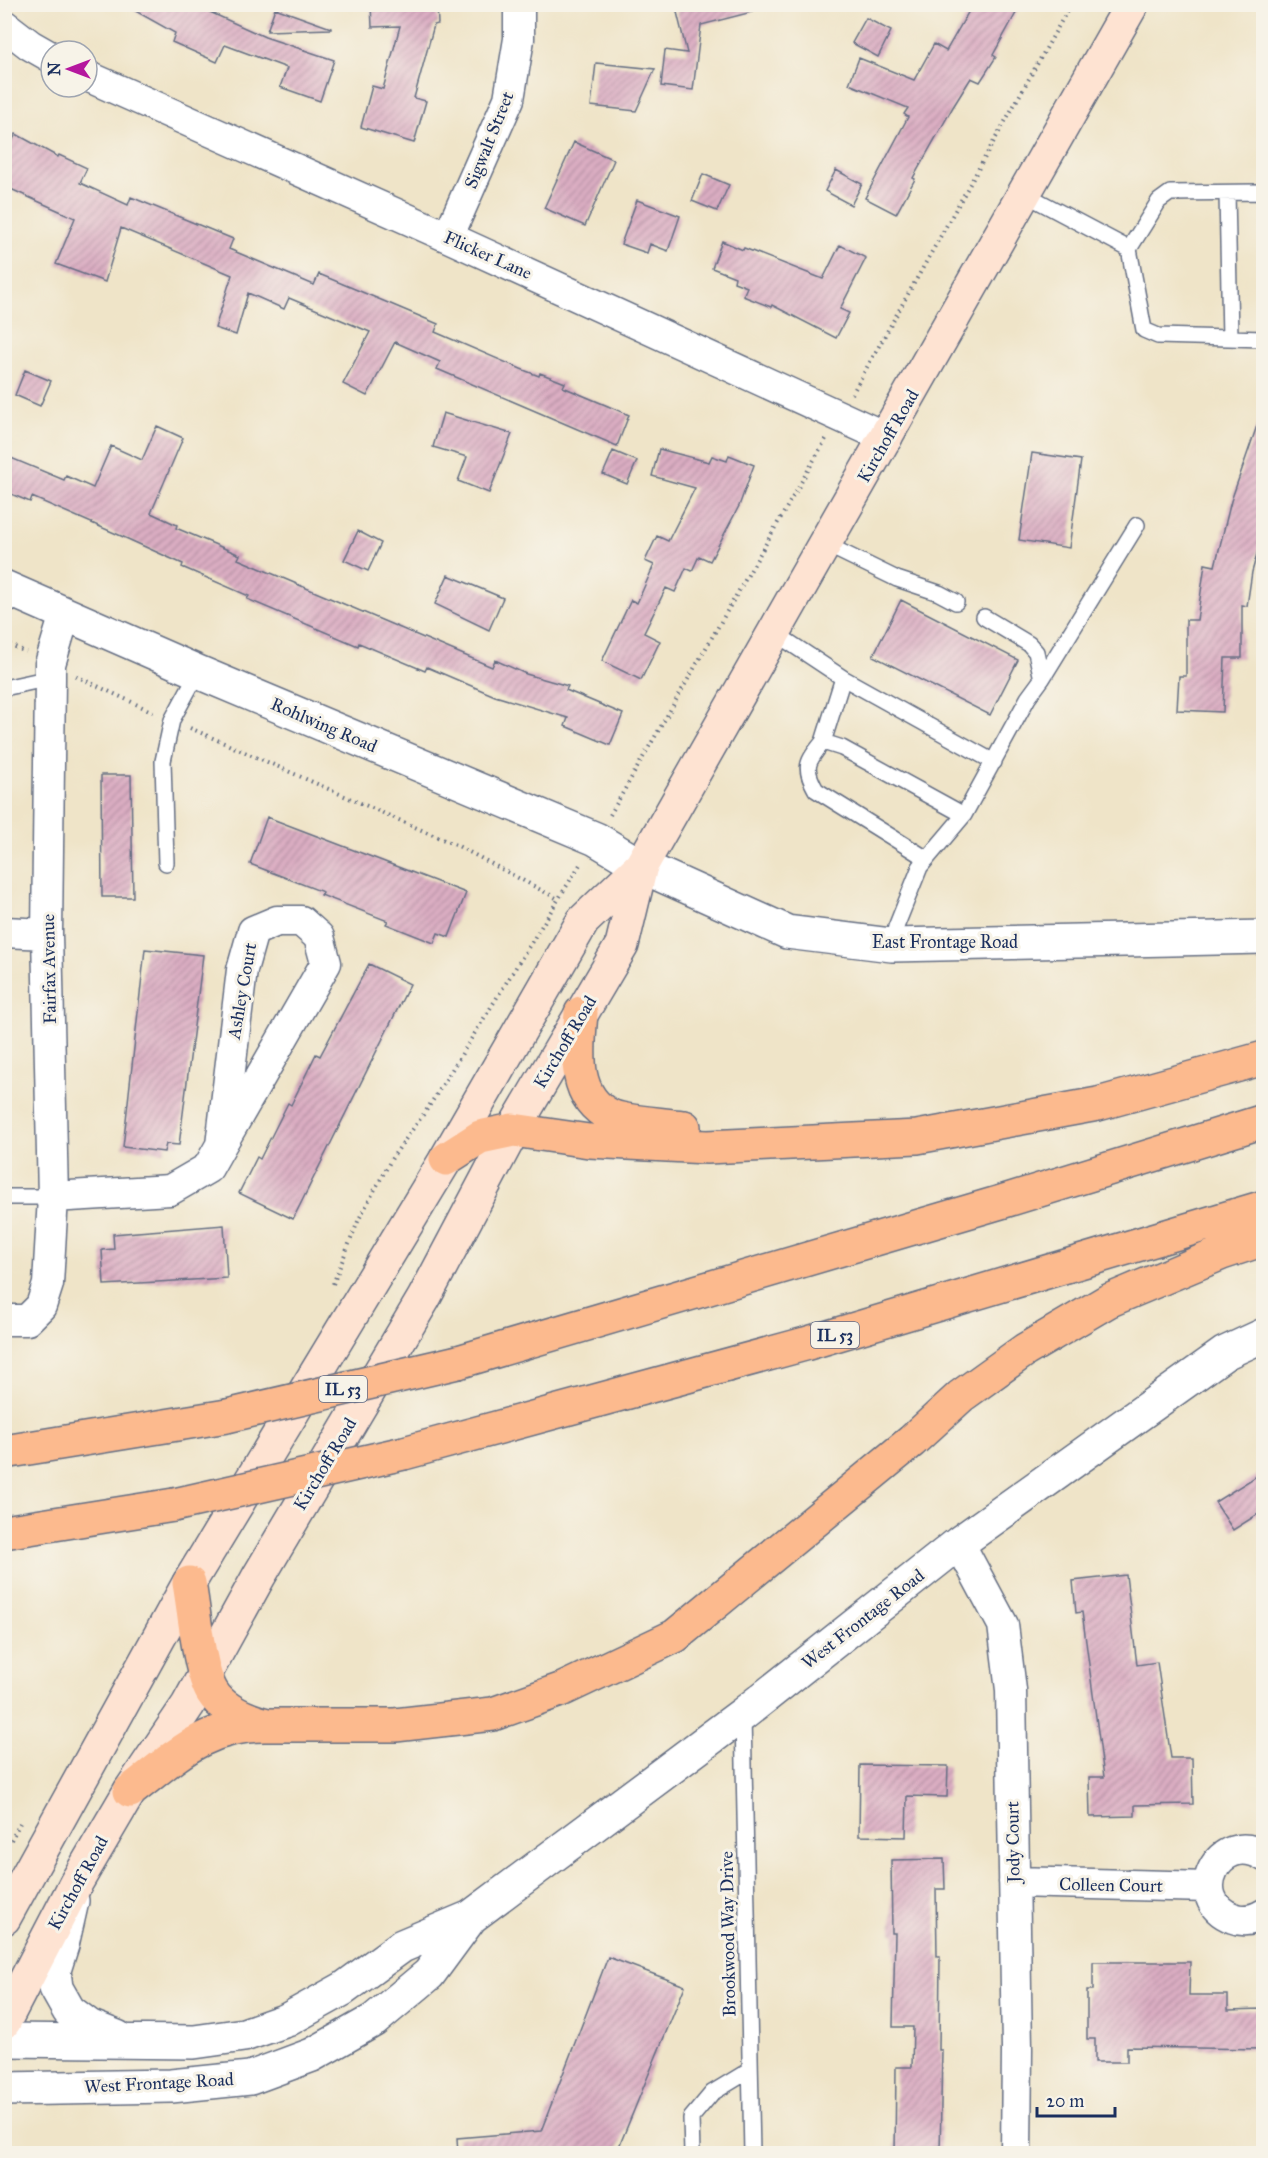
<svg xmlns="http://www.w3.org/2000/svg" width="1268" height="2158" font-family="'IM FELL Great Primer',serif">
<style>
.building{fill:url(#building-hatch)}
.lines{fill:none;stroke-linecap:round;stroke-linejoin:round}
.service-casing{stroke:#656e83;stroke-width:18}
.minor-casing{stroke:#656e83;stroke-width:33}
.tertiary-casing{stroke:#656e83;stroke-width:36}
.secondary-casing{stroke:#656e83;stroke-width:36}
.motorway-casing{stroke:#656e83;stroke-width:36}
.path{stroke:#656e83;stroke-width:4;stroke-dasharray:1.5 4.5;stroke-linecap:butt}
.service{stroke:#fff;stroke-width:15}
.minor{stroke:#fff;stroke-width:30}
.tertiary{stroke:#fff;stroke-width:33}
.secondary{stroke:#fee3d2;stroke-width:33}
.motorway{stroke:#fcba8e;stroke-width:33}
.motorway-bridge-casing{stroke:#656e83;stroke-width:36;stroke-linecap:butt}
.motorway-bridge{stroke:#fcba8e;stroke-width:33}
.labels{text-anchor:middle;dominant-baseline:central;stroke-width:6;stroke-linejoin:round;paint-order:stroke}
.shield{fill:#f7f3e8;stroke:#5d6a87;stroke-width:1.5}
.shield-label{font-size:16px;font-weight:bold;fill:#1b2f5e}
.street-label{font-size:18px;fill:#1b2f5e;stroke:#f7f3e8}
</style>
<defs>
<pattern id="building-hatch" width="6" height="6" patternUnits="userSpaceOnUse" patternTransform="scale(1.5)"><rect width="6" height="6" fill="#dcaec3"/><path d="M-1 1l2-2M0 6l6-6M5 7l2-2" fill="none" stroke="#b28ea2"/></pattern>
</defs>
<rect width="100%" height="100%" fill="#f7f3e8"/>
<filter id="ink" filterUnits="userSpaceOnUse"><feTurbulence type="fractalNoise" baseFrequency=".0167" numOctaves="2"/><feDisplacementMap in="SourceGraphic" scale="12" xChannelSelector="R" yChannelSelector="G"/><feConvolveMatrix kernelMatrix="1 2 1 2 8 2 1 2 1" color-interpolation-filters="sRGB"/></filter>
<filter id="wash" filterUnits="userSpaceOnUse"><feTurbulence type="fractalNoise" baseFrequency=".008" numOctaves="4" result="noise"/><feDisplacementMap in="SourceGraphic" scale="24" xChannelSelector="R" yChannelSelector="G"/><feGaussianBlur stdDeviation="1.35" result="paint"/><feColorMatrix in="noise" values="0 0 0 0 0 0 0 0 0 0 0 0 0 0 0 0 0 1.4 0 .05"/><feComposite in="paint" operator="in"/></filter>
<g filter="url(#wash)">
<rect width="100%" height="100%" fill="#efe4c8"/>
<g id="blocks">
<!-- building -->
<path class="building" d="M123,4H192L265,37L334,60L320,101L280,87L287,68L225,45L217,62L172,42L175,33Z
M371,4H437L438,24L434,25L414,98L426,101L414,143L361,127L372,86L383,89L400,26L372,27Z
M675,4H751L752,12L701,25L693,90L661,86L665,50L687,53Z
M973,4H1021L993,55L996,57L980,82L971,78L953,107L913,178L915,179L896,214L865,198L908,117L904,114L908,108L849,84L859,58L914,80L934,44L946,51Z
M275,8L331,28V29L267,31Z
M866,18L891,31L878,57L852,43Z
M596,63L655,69L636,111L591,106Z
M16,134L58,157L59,155L87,168L80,183L128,205L131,197L233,239L229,249L314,285L319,274L393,305L438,324L435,332L521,369L539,376L540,373L565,383L563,387L629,415L617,446L437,369L440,362L395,342L367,396L343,384L370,332L289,298L284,309L248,293L236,335L215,328L232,275L121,228L105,282L56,264L75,218L4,186V137L12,141Z
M574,142L614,160L585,226L544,208Z
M836,170L862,184L851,205L825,191Z
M703,174L729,185L717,211L692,201Z
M637,200L680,216L668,251L650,244L647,253L621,244Z
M722,241L743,250L744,248L823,279L840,245L866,258L840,309L849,313L836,338L772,305L771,307L743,296L747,287L734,282L735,277L712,268Z
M25,370L51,381L40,406L15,395Z
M443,413L512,434L489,493L458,481L467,457L433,447Z
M1260,417H1263V532L1252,572L1247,606L1242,605V658H1225L1223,712L1177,710L1179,676H1186V620H1197L1205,564L1215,566L1231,501Z
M157,426L183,438L151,513L177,525L176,528L240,555L238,559L492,667L495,660L526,674L568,686L566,690L623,714L610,745L565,726L568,718L495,696L427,667L425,671L359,643L358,646L247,599L249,596L182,567L183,564L119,535L32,497L30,502L4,491V455L64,480L66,476L93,488L111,446L142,460Z
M659,449L709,462L712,456L727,461L729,455L754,465L739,506L710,561L699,556L692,571L686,568L675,592L666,588L644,633L660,641L641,680L602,661L631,600L637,603L654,565L645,561L657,536L668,541L695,488L652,476Z
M613,451L637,461L627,484L603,474Z
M1032,453L1081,460L1069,548L1019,540Z
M358,531L381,543L368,571L344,560Z
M448,575L503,598L489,630L435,604Z
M901,600L1018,660L990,715L873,656Z
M101,775H131L133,897H102Z
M267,817L466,893L449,937L438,933L434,943L386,924L388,921L321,895L323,892L250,864Z
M145,949L203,955L179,1145L166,1144L164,1152L123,1147Z
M369,964L410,984L293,1219L239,1193L257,1157L260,1159L288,1103L291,1105L316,1054L320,1056Z
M224,1225L227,1278L104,1285L102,1250L114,1249L113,1234Z
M1263,1472V1511L1233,1530L1215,1502Z
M1126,1575L1137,1665L1157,1662L1171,1758H1192L1193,1804L1135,1805V1816L1090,1817L1089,1777H1104L1082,1612L1076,1613L1073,1581Z
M860,1765L948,1766L947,1797L907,1796L906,1837L859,1836Z
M944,1859L945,1889H936L937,1956H940L939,2050H942L940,2154H895L896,2067H912L913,2027H893L895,1933H892L891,1860Z
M608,1957L685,1986L616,2154H458L457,2138L541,2131Z
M1093,1962H1190L1189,1995H1228V2010L1263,2009V2049L1127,2047V2062H1095V2039H1087V1990H1093Z"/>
</g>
</g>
<g filter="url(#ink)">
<use href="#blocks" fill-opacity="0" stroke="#656e83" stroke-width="1.5"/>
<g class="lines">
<!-- service casing -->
<g class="service-casing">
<path id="service" d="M1227,193L1230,338
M1025,194L1129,249L1144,330L1158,336L1264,339
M1129,249L1159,201L1170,193L1259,192L1264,194
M825,544L897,579L939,593L956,602
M775,633L843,678L994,762
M1042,679L1137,525
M4,688L50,678
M823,742L843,678
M927,859L816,790C803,767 807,762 823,742L842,748L964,815
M166,863L163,761L172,720L198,672
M892,945L896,927L920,867L964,815L1028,698L1042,679L1036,652L1029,644L984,617
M4,1197H53
M743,1716L752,2154
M692,2154L691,2118L712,2093L750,2070"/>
</g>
<!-- minor casing -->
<g class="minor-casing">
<path id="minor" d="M4,25L30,45L51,57
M87,76L448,237L887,438
M448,237L509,99L519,39V4
M4,932L47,934
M53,1197L170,1190L208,1168L221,1145L326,963L319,937L301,921H277L253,931L242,970L221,1145
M4,1320H27L41,1306L48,1284L53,1197L47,934L50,678V664L65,614
M959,1543L1003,1625L1011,1690L1017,2049L1016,2154
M1264,1856C1218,1828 1184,1900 1233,1918C1243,1922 1254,1920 1264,1914
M1014,1882L1208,1887"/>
</g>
<!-- tertiary casing -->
<g class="tertiary-casing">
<path id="tertiary" d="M4,587L198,672L596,839L641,866L787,932L892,945L1264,937
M72,1901L62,1945L54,1970L56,1988L69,2011L89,2026L117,2037
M4,2040L194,2042L244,2035L287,2020L343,1989L402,1946L471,1917L743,1714L959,1543L1225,1353L1264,1335
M4,2089L171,2086L250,2078L312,2055L374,2020L429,1974L471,1917"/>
</g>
<!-- secondary casing -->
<g class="secondary-casing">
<path id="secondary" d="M4,1918L189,1583L446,1159L583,921L641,866
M4,2022L76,1883L130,1791L188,1705L259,1576L424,1298L513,1130L622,945L641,866L1132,4"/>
</g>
<!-- motorway casing -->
<g class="motorway-casing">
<path id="motorway" d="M581,1013C578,1049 571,1097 611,1116C624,1122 667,1125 684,1127
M446,1159L480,1137L513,1130L589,1141L707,1147L917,1137L1098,1104L1264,1058
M458,1362L1001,1202L1264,1121
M4,1452L227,1416
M404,1453L805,1344L1264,1207
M4,1532L174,1505
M189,1583C194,1610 199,1671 212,1692C223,1710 248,1720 267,1725H395L493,1714L563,1689L675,1636L912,1441L961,1396L1025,1350L1108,1301L1222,1253L1264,1239
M130,1791C176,1756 204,1725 265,1725"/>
</g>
<!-- path -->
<path class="path" d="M852,394L1071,4
M4,642L26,652
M76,676L153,712
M190,728L458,846L558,899
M610,815L826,439
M333,1284L359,1219L392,1158L428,1108L581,863
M11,1840L20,1823"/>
<!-- service -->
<use href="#service" class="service"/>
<!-- minor -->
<use href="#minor" class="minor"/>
<!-- tertiary -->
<use href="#tertiary" class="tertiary"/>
<!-- secondary -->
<use href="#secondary" class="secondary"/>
<!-- motorway -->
<use href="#motorway" class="motorway"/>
<!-- motorway-bridge casing -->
<g class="motorway-bridge-casing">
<path id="motorway-bridge" d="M227,1416L458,1362
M174,1505L404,1453"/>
</g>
<!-- motorway-bridge -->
<use href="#motorway-bridge" class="motorway-bridge"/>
</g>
</g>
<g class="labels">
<!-- shield labels -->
<g class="shield">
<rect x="811" y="1322" width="48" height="26" rx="4.5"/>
<rect x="319" y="1376" width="48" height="26" rx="4.5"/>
</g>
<g class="shield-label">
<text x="835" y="1335">IL 53</text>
<text x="343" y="1389">IL 53</text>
</g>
<!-- street labels -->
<g class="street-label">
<text transform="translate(489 140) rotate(-68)">Sigwalt Street</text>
<text transform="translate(488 255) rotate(24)">Flicker Lane</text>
<text transform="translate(888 436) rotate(-60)">Kirchoff Road</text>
<text transform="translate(324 725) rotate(23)">Rohlwing Road</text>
<text x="945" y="942">East Frontage Road</text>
<text transform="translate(49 969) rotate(-91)">Fairfax Avenue</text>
<text transform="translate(242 991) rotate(-80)">Ashley Court</text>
<text transform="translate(565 1042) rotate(-59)">Kirchoff Road</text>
<text transform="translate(325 1464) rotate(-59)">Kirchoff Road</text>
<text transform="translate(863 1619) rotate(-38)">West Frontage Road</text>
<text transform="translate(1013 1842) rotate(-91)">Jody Court</text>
<text transform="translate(78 1883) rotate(-61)">Kirchoff Road</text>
<text transform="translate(1111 1885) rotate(1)">Colleen Court</text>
<text transform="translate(728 1934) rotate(-91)">Brookwood Way Drive</text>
<text transform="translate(159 2083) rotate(-3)">West Frontage Road</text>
</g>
</g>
<!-- margin -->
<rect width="1268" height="2158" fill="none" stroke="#f7f3e8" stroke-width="24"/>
<!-- north arrow -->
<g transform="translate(69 69) rotate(270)"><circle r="28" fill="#f7f3e8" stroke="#9fa5b1" stroke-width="1.5"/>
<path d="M0-4.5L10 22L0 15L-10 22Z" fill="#b5179e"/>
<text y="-9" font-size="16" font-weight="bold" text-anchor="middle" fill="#1b2f5e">N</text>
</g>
<!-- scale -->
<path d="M1037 2107v9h78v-9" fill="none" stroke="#1b2f5e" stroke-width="3"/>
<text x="1046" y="2107" font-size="18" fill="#1b2f5e" stroke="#f7f3e8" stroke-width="4.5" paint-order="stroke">20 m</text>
</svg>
